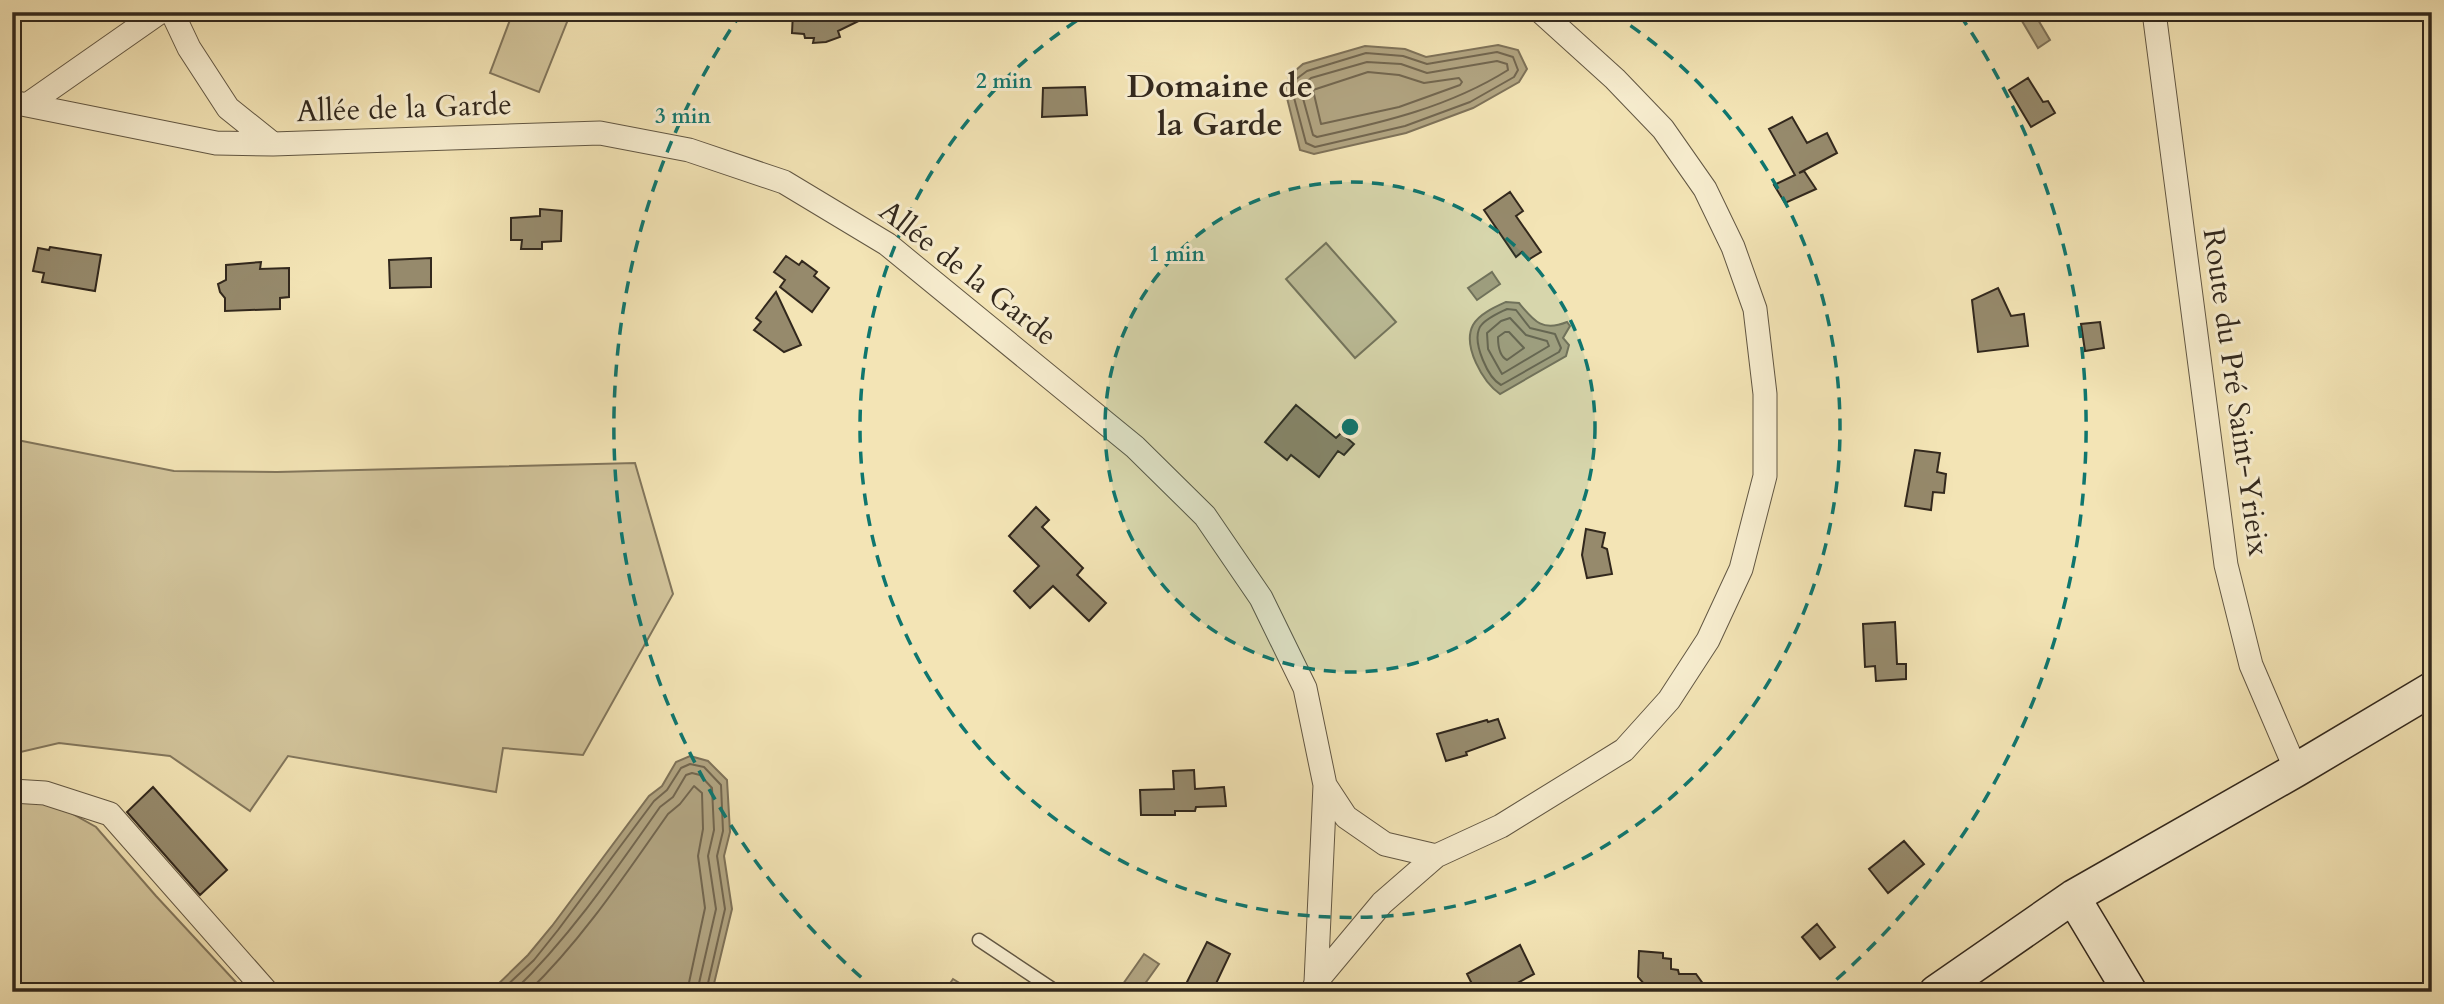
<svg xmlns="http://www.w3.org/2000/svg" width="2444" height="1004" font-family="Cardo,serif">
<style>
.green{fill:#d2c49b;stroke:#82765c;stroke-width:2}
.water{fill:#b1a481;stroke:#7e7259;stroke-width:2}
.lines{fill:none;stroke-linecap:round;stroke-linejoin:round}
.shore{stroke:#72664f;stroke-width:2}
.building{fill:#968a6c;stroke:#32281d;stroke-width:2}
.lane-casing{stroke:#625743;stroke-width:15}
.street-casing{stroke:#625743;stroke-width:25}
.secondary-casing{stroke:#32281d;stroke-width:36}
.lane{stroke:#f7edcf;stroke-width:12}
.street{stroke:#f7edcf;stroke-width:23}
.secondary{stroke:#f7edcf;stroke-width:33}
.ring{fill:none;stroke:#0f766e;stroke-width:3.5;stroke-dasharray:12 9}
.labels{text-anchor:middle;dominant-baseline:central;stroke-width:6;stroke-linejoin:round;paint-order:stroke}
.street-label{font-size:30px;fill:#32281d;stroke:#f7edcf}
.quarter-label{font-size:33px;font-weight:bold;fill:#32281d;stroke:#f7edcf}
.centre{fill:#0f766e;stroke:#f7edcf;stroke-width:3.5}
.ring-label{font-size:21px;text-anchor:middle;font-weight:bold;fill:#0f766e;stroke:#f7edcf;stroke-width:6;stroke-linejoin:round;paint-order:stroke}
</style>
<rect width="100%" height="100%" fill="#f3e4b5"/>
<filter id="stains"><feTurbulence type="fractalNoise" baseFrequency=".00286" numOctaves="4"/><feColorMatrix values="0 0 0 0 .2 0 0 0 0 .09 0 0 0 0 .02 0 0 0 .5 -.17"/></filter>
<radialGradient id="worn" r=".72"><stop offset=".6" stop-color="#630" stop-opacity="0"/><stop offset="1" stop-color="#630" stop-opacity=".3"/></radialGradient>
<!-- green -->
<path class="green" d="M513,12H571L539,92L490,73Z
M1326,243L1396,322L1355,358L1286,279Z
M12,439L174,471L277,472L635,463L673,594L583,755L503,748L496,792L288,756L250,811L170,756L59,743L12,754Z
M12,802L53,803L96,827L156,896L245,992H12Z
M953,979L974,992H944Z"/>
<!-- water -->
<path class="water" d="M2034,13L2050,40L2038,48L2022,21Z
M1498,45L1518,50L1527,69L1519,82L1473,108L1406,133L1314,154L1300,150L1285,90L1289,76L1303,64L1365,46L1405,49L1426,57Z
M1492,272L1500,284L1477,300L1468,288Z
M1506,302L1519,303C1534,321 1542,332 1567,322L1570,326L1563,338L1569,345L1566,356L1500,394C1483,382 1462,346 1473,325C1479,314 1495,307 1506,302Z
M690,756L708,761L727,780L730,832L724,856L732,909L712,992H490L528,955L552,926L649,796L662,786L676,762Z
M1144,954L1159,964L1139,992H1134L1123,984Z"/>
<g class="lines">
<!-- shore -->
<path class="shore" d="M1497,52L1513,57L1518,70L1514,77L1470,102L1405,126L1315,147L1306,143L1292,90L1295,80L1307,71L1366,53L1403,56L1427,64Z
M1497,61L1507,64L1508,70C1449,107 1384,122 1317,137L1313,135L1301,91L1303,85L1311,78L1367,62L1401,64L1427,73Z
M1368,72L1399,75L1424,83L1459,78L1462,82L1460,85L1399,107L1321,124L1313,90Z
M1507,309L1516,310L1530,328L1555,334L1561,348L1559,352L1501,385C1488,378 1473,344 1479,329C1482,320 1499,313 1507,309Z
M1510,318L1526,335L1547,341L1549,346L1502,374L1488,349L1487,333L1501,321Z
M1505,332H1509L1524,348L1507,360C1499,356 1498,345 1498,337Z
M500,992L534,960L558,930L654,801L667,790L681,768L690,764L704,767L721,785L723,831L717,856L725,909L706,992
M513,992C570,937 615,871 660,807L673,797L686,775L692,773L700,775L712,788L714,830L708,856L716,909L697,992
M528,992C582,940 625,875 668,814L680,804L694,786L702,793L703,829L698,856L705,908L687,992"/>
</g>
<!-- building -->
<path class="building" d="M793,12H877L838,31L840,37L826,42L813,43L814,38H805L804,34L792,33Z
M2028,78L2043,102L2048,101L2055,113L2031,127L2009,90Z
M1085,87L1087,115L1042,117L1043,88Z
M1792,117L1807,143L1827,133L1837,153L1799,173L1804,171L1816,189L1785,203L1774,185L1795,175L1769,129Z
M1510,192L1523,211L1516,216L1541,252L1528,260L1522,252L1516,257L1484,210Z
M540,209L562,211L561,241L542,242V249H521L522,240H511V218L540,216Z
M50,247L101,255L95,291L42,282L44,273L33,271L38,248L49,250Z
M786,256L799,265L802,261L817,272L814,276L829,288L812,312L780,287L785,280L774,272Z
M431,258V287L390,288L389,260Z
M261,262L260,269L289,268V297L280,298V309L225,311V298L220,292L218,284L226,280V265Z
M1998,288L2011,316L2024,314L2028,346L1978,352L1972,300Z
M776,292L801,345L784,352L754,330L761,322L756,318Z
M2100,322L2104,348L2085,351L2081,324Z
M1296,405L1336,438L1341,433L1354,444L1344,455L1338,451L1319,477L1291,455L1287,460L1265,442Z
M1915,450L1940,453L1937,472L1946,474L1944,493L1933,492L1931,510L1905,506Z
M1036,507L1049,520L1042,527L1083,568L1077,575L1106,603L1089,621L1053,586L1030,608L1014,591L1039,566L1009,536Z
M1586,529L1605,533L1602,547L1607,549L1612,574L1587,578L1582,555Z
M1895,622L1897,664H1906V679L1876,681L1875,666L1865,667L1863,624Z
M1498,719L1505,738L1466,752L1467,755L1446,761L1437,734L1487,720L1488,722Z
M1194,770L1195,789L1224,787L1226,806L1196,807L1195,811H1175V815H1141L1140,790L1174,789L1173,771Z
M153,787L227,870L200,895L127,812Z
M1904,841L1924,864L1888,893L1869,869Z
M1817,924L1835,947L1820,959L1802,937Z
M1207,942L1230,954L1212,992H1182Z
M1520,945L1534,974L1501,992H1476L1467,974Z
M1639,951L1663,953V958L1671,959V969L1678,970L1679,974H1696L1709,992H1651L1638,977Z"/>
<g class="lines">
<!-- lane casing -->
<g class="lane-casing">
<path id="lane" d="M979,940L1057,992"/>
</g>
<!-- street casing -->
<g class="street-casing">
<path id="street" d="M172,12L189,48L228,108L273,144
M2154,12L2226,565L2251,665L2296,770
M12,102L216,143L273,144L600,133L689,150L784,182L887,244L1135,447L1205,516L1261,598L1305,688L1325,785L1316,982L1313,992
M27,105L160,12
M12,791L45,793L110,814L267,992
M1436,856L1501,826L1624,750L1669,700L1708,640L1741,569L1765,476V394L1755,309L1733,247L1705,189L1663,129L1615,79L1541,12
M1316,982L1382,903L1436,856L1385,844L1346,817L1325,785"/>
</g>
<!-- secondary casing -->
<g class="secondary-casing">
<path id="secondary" d="M2073,897L2130,992
M1936,992L2073,897L2296,770L2432,689"/>
</g>
<!-- lane -->
<use href="#lane" class="lane"/>
<!-- street -->
<use href="#street" class="street"/>
<!-- secondary -->
<use href="#secondary" class="secondary"/>
</g>
<!-- distance rings -->
<circle cx="1350" cy="427" r="245" fill="#0f766e" fill-opacity=".12"/>
<g class="ring">
<circle cx="1350" cy="427" r="245"/>
<path d="M1613 14A490 490 0 1 1 1087 14"/>
<path d="M877 991A736 736 0 0 1 740 15M1960 15A736 736 0 0 1 1823 991"/>
</g>
<g class="labels">
<!-- street labels -->
<g class="street-label">
<text transform="translate(404 108) rotate(-2)">Allée de la Garde</text>
<text transform="translate(968 273) rotate(38)">Allée de la Garde</text>
<text transform="translate(2236 392) rotate(82)">Route du Pré Saint-Yrieix</text>
</g>
<!-- quarter labels -->
<g class="quarter-label">
<text x="1220" y="86">Domaine de<tspan x="1220" dy="38">la Garde</tspan></text>
</g>
</g>
<circle cx="1350" cy="427" r="10" class="centre"/>
<g class="ring-label">
<text x="1004" y="88">2 min</text>
<text x="683" y="123">3 min</text>
<text x="1177" y="261">1 min</text>
</g>
<!-- margin -->
<rect width="2444" height="1004" fill="none" stroke="#f3e4b5" stroke-width="42"/>
<rect x="14" y="14" width="2416" height="976" fill="none" stroke="#32281d" stroke-width="3.5"/>
<rect x="21" y="21" width="2402" height="962" fill="none" stroke="#32281d" stroke-width="2"/>
<rect width="100%" height="100%" filter="url(#stains)"/>
<rect width="100%" height="100%" fill="url(#worn)"/>
</svg>
